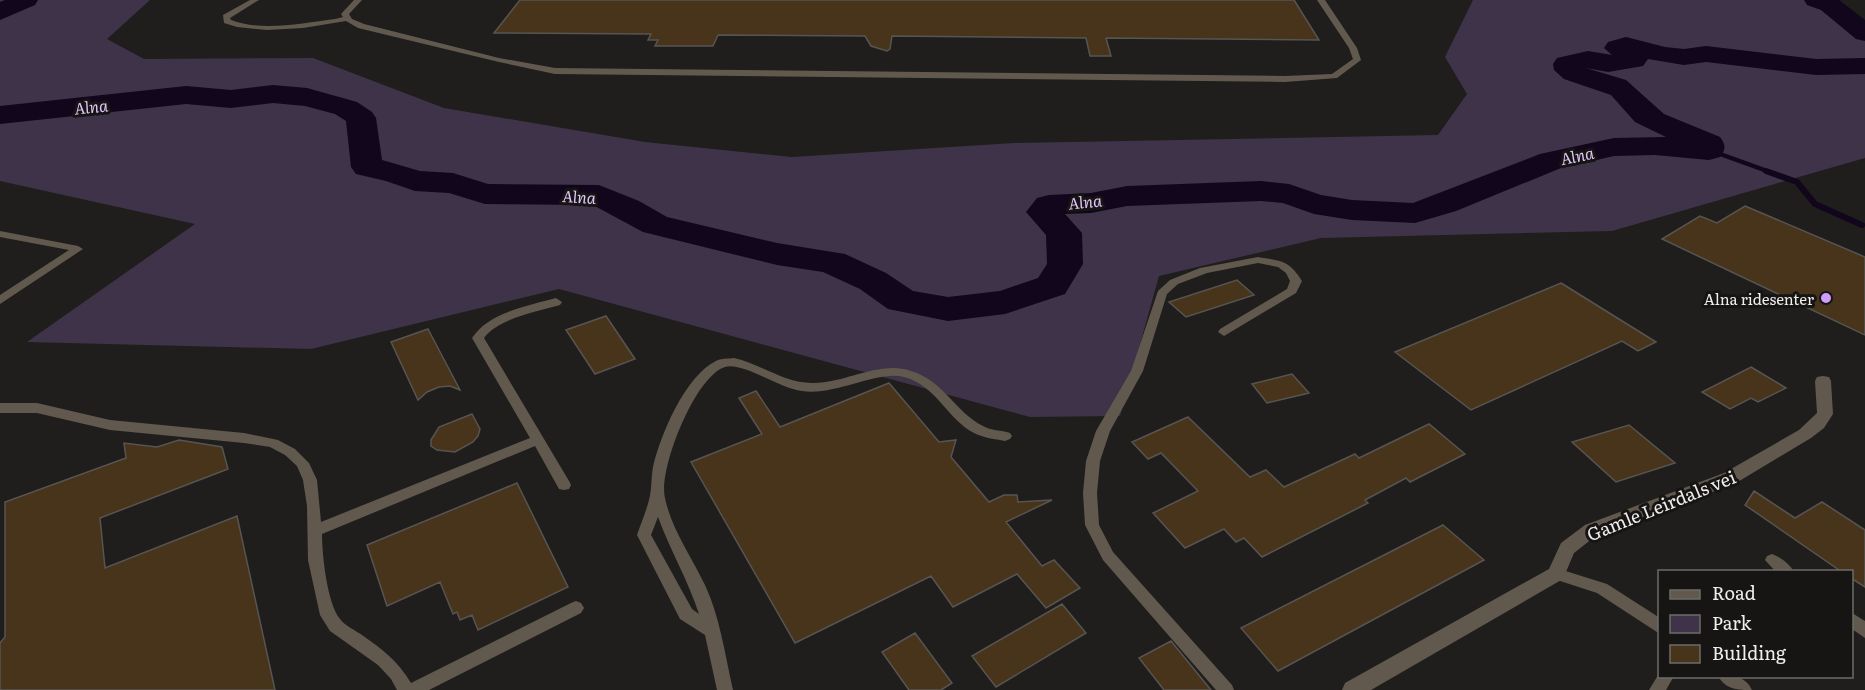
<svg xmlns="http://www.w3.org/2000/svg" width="1865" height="690" font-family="Literata,serif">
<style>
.green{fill:#3e3349}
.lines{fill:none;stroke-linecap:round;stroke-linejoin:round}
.stream-far1{stroke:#11061b;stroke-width:4.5}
.stream{stroke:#11061b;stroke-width:6}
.river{fill:#11061b;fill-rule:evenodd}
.building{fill:#47341a;stroke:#575553;stroke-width:1.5}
.lane{fill:#62594e;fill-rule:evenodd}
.street{fill:#62594e;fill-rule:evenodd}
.poi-dot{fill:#d09dff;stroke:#161513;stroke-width:2}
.labels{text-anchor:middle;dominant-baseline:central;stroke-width:6;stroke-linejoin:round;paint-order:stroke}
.poi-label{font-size:15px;fill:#efeeed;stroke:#161513;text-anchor:end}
.water-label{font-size:16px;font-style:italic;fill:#dfc5fa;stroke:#161513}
.near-street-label{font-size:18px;fill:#efeeed;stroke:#161513}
</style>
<rect width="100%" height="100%" fill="#1f1e1c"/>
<!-- green -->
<path class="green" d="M0,0H150L107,39L144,59L313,58L444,108L645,142L792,157L1014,143L1438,135L1467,94L1445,57L1473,0H1839L1857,21L1865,25V158L1612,231L1321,238L1159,276L1120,416L1030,417L559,289L311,349L27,342L195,224L0,181Z"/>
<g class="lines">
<!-- stream-far1 -->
<path class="stream-far1" d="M1709,150L1770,172"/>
<!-- stream -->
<path class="stream" d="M1766,171L1797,182L1815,204L1862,225"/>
<!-- river -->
<path class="river" d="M5,0H38L35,5L0,20V2Z
M1804,0H1839L1865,20V41L1856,39L1821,10L1807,5Z
M1626,37L1665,47L1684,49L1706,46L1816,59L1865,58V74L1816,75L1706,62L1684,65L1648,59L1643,66L1608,72L1586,68L1626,80L1664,114L1720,137C1726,145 1726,149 1720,157L1709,160L1655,155L1614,156L1561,168L1456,211L1415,223L1352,220L1314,214L1283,203L1261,201L1127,206L1091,213L1065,214L1082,233L1083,264L1065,294L1005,314L948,321L888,309L860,289L823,272L777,265L643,232L593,205L485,204L449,193L415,191L386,181L356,174L351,167L346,121L335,114L305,106L273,103L231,108L186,104L0,124V106L186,86L231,90L273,85L307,88L357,102L372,112L376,118L382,160L420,171L453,173L488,184L599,185L639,201L667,217L777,243L845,254L886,273L913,291L948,297L1000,291L1038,278L1047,264L1046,235L1026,212L1037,198L1049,195L1091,193L1127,186L1261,181L1289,184L1321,195L1352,200L1413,203L1540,154L1614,138L1666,137L1635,122L1611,95L1564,79L1554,70L1553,64L1557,58L1588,51L1612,55L1604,48L1608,42Z"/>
</g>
<!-- building -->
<path class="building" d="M520,0H1294L1319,40L1106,38L1111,56H1090L1086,38L892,36L890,49L887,51L871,46L865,36L718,35L713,46H655L658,40H648L651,34L494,33Z
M1745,206L1865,257V335L1662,239L1700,216L1717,223Z
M1237,280L1254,295L1186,317L1169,302Z
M1561,283L1656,342L1638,351L1622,341L1471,410L1395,352Z
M606,316L635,359L595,374L566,330Z
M428,329L460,390L450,386L439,387L427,392L418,400L391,342Z
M1751,367L1786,388L1758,402L1751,398L1730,409L1702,392Z
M1292,374L1309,393L1267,403L1252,384Z
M889,383L939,442L956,440L951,457L989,502L1004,495H1017L1018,502L1052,500L1006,522L1042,566L1054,560L1080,588L1046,608L1017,574L953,607L931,576L795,643L691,462L762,434L739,398L756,391L780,427Z
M472,414L480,429L478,436L473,442L455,452L437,450L431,446V440L439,427Z
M1188,417L1250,477L1266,470L1284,487L1355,454L1359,458L1429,424L1465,454L1410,482L1406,478L1365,500L1368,503L1262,557L1244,538L1236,542L1224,529L1185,548L1153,513L1198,491L1161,453L1148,459L1132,442Z
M1629,425L1675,463L1616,482L1572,442Z
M179,440L222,447L228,469L100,518L105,568L237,516L275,690H0V643L5,637V502L126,458L124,443L157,447Z
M517,483L568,587L478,630L472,615L460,620L457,612L453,614L440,582L387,606L367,545Z
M1754,491L1795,518L1822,502L1865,530V587L1851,578V572H1842L1745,505Z
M1443,525L1484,560L1278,671L1241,628Z
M1062,604L1086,633L996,687L972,656Z
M915,633L952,683L941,690H909L882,652Z
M1171,641L1180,652L1211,690H1164L1139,658Z"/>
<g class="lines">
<!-- lane -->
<path class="lane" d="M250,0H259L230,18L231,20C262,32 303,23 335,19L343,17L341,14L354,0H362L349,14L352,19L364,24L499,58L555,68L1285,76L1332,74L1353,59L1349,48L1317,0H1325L1357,48L1361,60L1337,78L1285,82L555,74L499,62L358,28L346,21L303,28L267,30L237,27L224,23L223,15Z
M0,231L78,246L83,249L0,304V295L69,250L0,237Z
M1258,257C1281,261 1289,260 1302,281L1296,293L1224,336L1218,332L1220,329L1287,289L1290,281L1286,273L1278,267L1258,263L1207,273L1178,284L1167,294L1143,371L1110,431L1100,461L1097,493L1099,525L1113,552L1232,685L1234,690H1216L1103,560L1085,525L1083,493L1086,461L1096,431L1131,371L1158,291L1170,280L1200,268Z
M556,298L562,302L560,305C538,311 497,319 484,338L569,481L571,485L569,489L564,490L559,489L535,446L322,534C322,554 327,603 340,619C345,626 355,630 362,635C382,649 398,661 411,683L571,603L576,601L581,603L584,608L581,613L429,690H397L391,679L378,665L330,631L320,615L308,560L307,506L303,480L297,466L285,455L270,447L244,443L110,430L37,413H0V403H37L110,420L244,433L278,440L295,449L309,463L317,480L321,522L530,438L472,338C489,312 528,306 556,298Z
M734,358C761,364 784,383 812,383C845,384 879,360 911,371C944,381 955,412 983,426C991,431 1001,430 1010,433L1012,436L1010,439L1005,441C995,439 984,438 974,433C947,419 936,385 904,377C877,370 836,396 802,391C779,388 743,362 725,367C695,376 658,470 665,498C671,528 692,558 705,585C720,617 725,655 733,690H717L705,635L680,619L637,535C641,523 646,512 649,500C652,489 651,478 653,467C660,436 685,376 716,361C721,358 728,359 734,358ZM658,517C670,550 688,580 699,614L692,609L651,535Z
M1772,554C1780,557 1790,564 1794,572H1776L1765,560L1767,556Z
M1556,568L1607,584L1660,618V634L1597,593L1551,578L1548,574L1551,570Z
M1852,613L1865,621V638L1852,629Z
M1660,672V676H1674L1666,690H1649Z
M1718,676C1732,676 1745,675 1752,690C1738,690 1726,690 1718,676Z"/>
<!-- street -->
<path class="street" d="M1823,376L1829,377L1831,381L1833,414L1824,428L1811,438L1736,483L1597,535L1574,553L1563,579L1371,690H1342L1345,683L1549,569L1561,543L1585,525L1724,473L1799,430L1817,413L1815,381L1817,377Z"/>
</g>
<!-- markers -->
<circle class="poi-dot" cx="1826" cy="298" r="6"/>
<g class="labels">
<!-- poi labels -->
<g class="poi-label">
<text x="1814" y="298">Alna ridesenter</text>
</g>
<!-- water labels -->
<g class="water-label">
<text transform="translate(91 106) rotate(-6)">Alna</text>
<text transform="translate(1577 155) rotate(-12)">Alna</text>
<text transform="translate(579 196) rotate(3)">Alna</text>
<text transform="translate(1085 201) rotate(-6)">Alna</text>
</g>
<!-- near-street labels -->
<g class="near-street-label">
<text transform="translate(1661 505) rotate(-22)">Gamle Leirdals vei</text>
</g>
</g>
<!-- legend -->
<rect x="1658" y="570" width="195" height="108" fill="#161513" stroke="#6d6c6a" stroke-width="1.5"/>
<rect x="1670" y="590" width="30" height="9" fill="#62594e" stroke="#6d6c6a" stroke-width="1.5"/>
<text x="1712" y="600" font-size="18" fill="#efeeed">Road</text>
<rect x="1670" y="615" width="30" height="18" fill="#3e3349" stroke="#6d6c6a" stroke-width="1.5"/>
<text x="1712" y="630" font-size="18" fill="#efeeed">Park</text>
<rect x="1670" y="645" width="30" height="18" fill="#47341a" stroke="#6d6c6a" stroke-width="1.5"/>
<text x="1712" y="660" font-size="18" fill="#efeeed">Building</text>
</svg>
